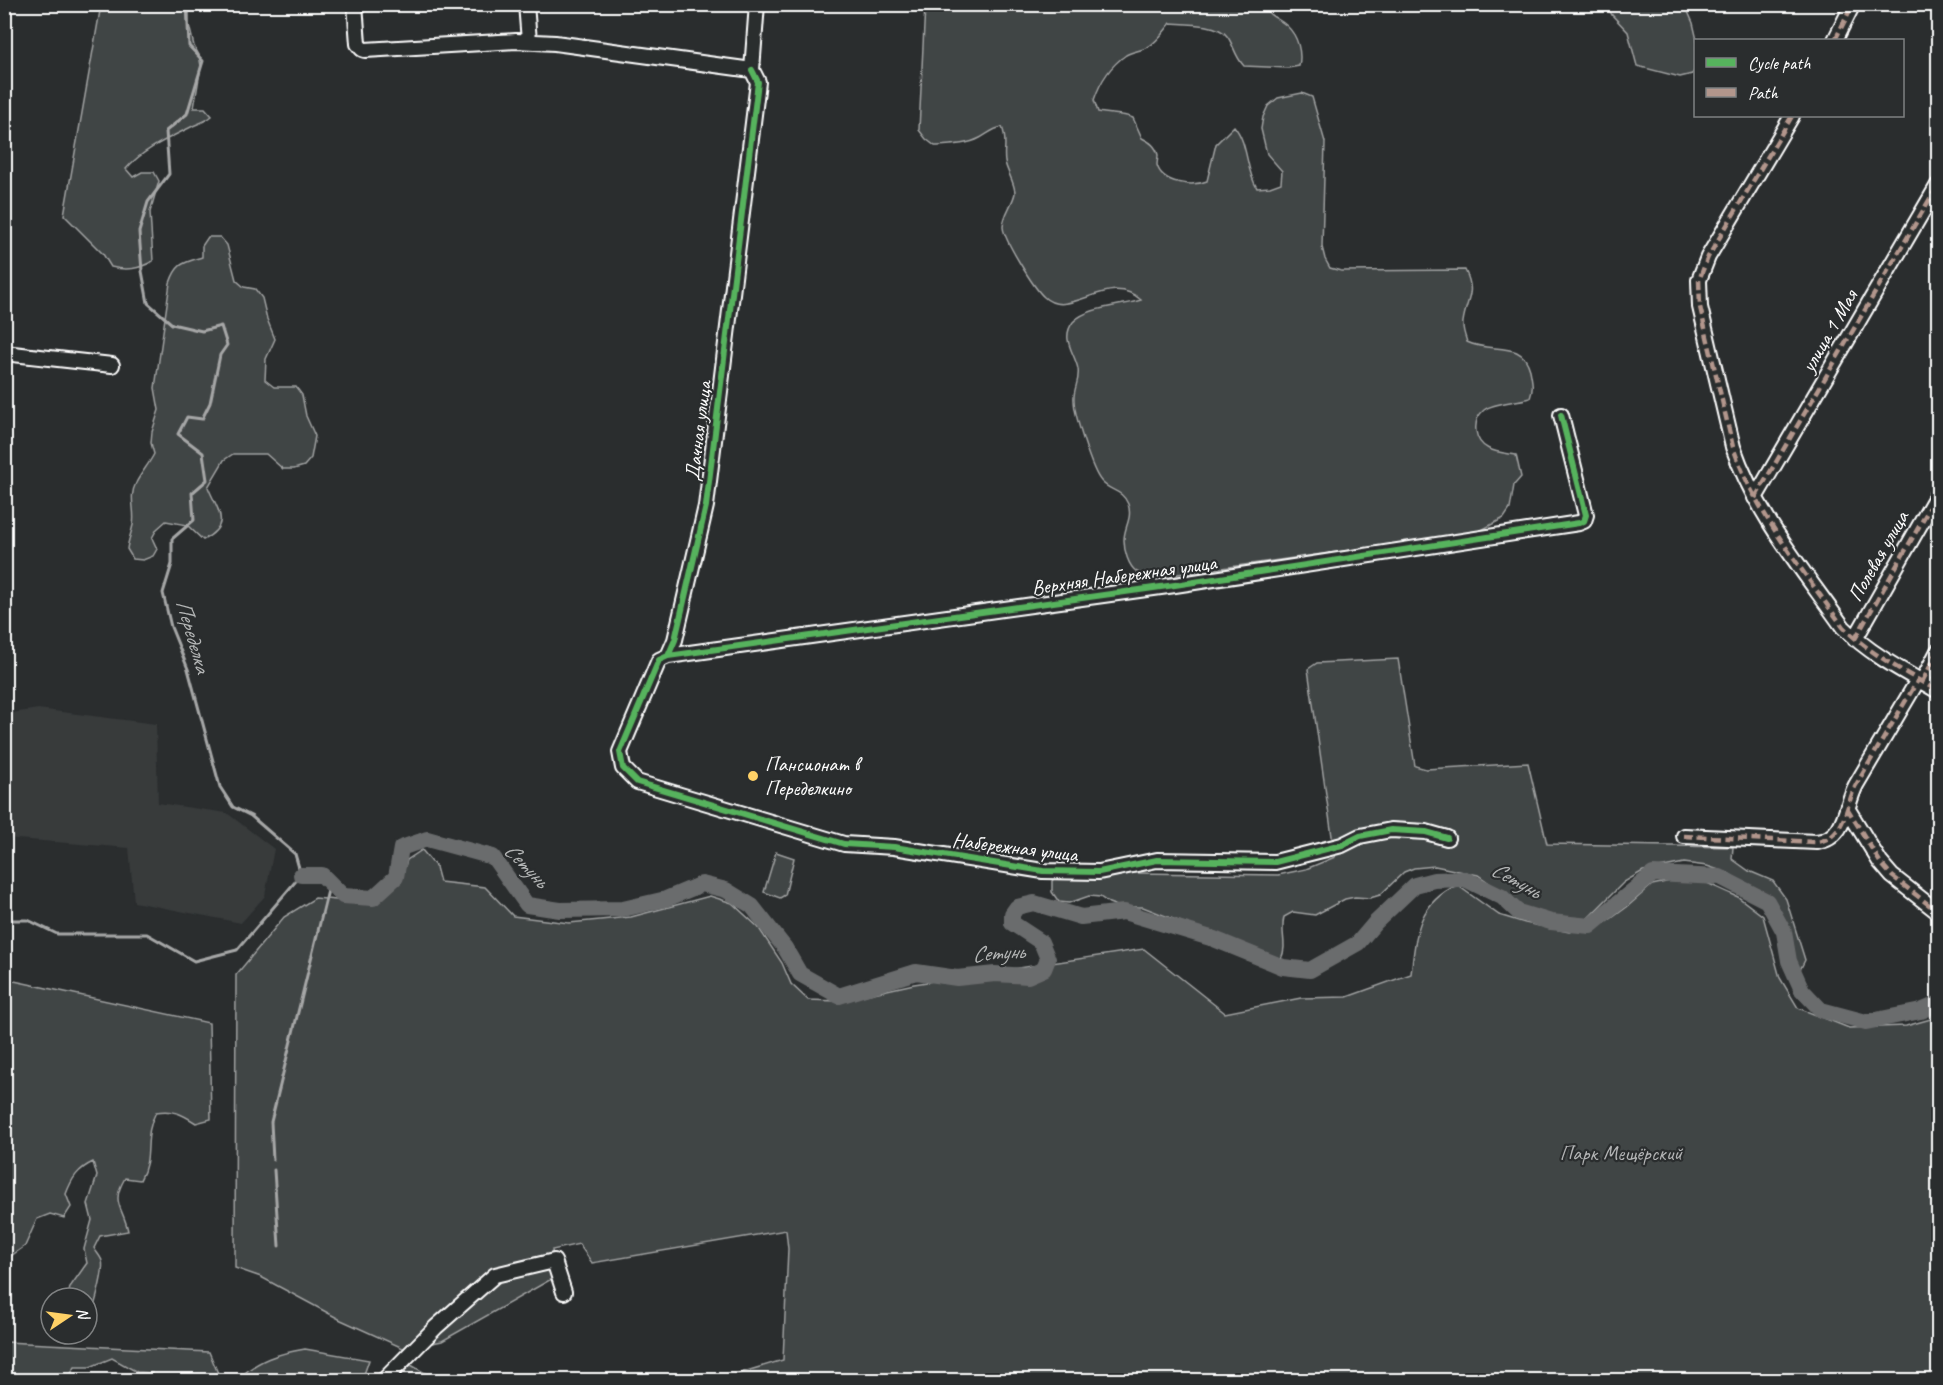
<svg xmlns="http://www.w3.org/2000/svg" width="1943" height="1385" font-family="Caveat,sans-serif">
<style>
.built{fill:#373a3b}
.green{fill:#414445;stroke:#a0a2a2;stroke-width:1.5}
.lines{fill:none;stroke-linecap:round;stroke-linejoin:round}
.stream{stroke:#a6a7a7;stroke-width:3}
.river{stroke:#6a6c6d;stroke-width:16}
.minor-casing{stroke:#fff;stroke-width:18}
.minor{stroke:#2a2d2e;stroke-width:14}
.quiet{stroke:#b2968c;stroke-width:4.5;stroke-dasharray:9 4.5;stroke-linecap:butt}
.cycleway-casing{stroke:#2a2d2e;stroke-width:10}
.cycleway{stroke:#56b35d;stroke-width:6}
.poi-dot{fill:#ffd166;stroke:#2a2d2e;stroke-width:2}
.labels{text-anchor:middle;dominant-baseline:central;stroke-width:4.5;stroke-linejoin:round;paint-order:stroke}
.street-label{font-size:21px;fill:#fff;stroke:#2a2d2e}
.poi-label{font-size:21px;fill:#fff;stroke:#2a2d2e;text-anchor:start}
.park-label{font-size:21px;fill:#b3b4b5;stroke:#2a2d2e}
.water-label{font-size:22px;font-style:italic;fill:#b4b6b6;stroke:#2a2d2e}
</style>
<rect width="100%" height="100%" fill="#2a2d2e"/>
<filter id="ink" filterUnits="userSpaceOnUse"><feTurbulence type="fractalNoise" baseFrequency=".0167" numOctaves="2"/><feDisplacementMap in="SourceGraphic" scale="12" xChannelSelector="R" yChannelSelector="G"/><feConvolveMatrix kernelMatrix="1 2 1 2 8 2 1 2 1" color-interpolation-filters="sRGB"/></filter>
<g filter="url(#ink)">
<!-- built -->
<path class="built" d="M38,709L156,724L158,803L227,813L274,849L265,896L241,923L134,902L129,848L5,838V714Z"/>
<!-- green -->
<path class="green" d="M101,5H189V25L194,46L199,55L201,66L194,108H205L212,116C205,122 199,123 191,127C169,138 142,150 126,169L133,177L142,172H154L159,181L150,212L153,261C139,269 127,271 111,267L103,254L64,215Z
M925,5H1263C1270,18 1277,17 1287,26C1298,36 1302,53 1299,66L1288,68L1244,66C1234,55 1234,45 1227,36C1218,23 1185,24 1171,23C1164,31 1158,41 1148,47C1141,51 1133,51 1126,55C1110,66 1100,82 1094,100L1098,112C1111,115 1121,113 1133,118L1142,138C1150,142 1156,146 1158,155C1158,158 1157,162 1157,165C1162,184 1193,187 1207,181L1216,144L1234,126C1249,144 1245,169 1257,188L1270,187L1281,183L1282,171L1267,154L1261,129L1263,117L1268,106L1278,98L1302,93L1312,97L1325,142L1322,247L1325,259L1330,268L1341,271L1465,270C1477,294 1466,299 1463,322C1462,328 1465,336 1467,342C1492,354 1522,339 1530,370C1532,381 1534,387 1530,398C1517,402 1493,403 1484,410C1478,415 1475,423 1476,431C1479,452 1499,452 1516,455L1521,477L1514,485L1510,509L1504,518L1474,534L1444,537L1187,573C1173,574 1150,580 1137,572C1128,566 1124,550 1124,540C1124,527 1133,518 1128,504C1122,489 1110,492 1101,481C1092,471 1074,414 1074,400C1073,389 1080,381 1078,369C1075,353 1060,339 1073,322C1086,307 1123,306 1141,300C1109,270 1069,321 1044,297C1034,288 1004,240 1003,227C1003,215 1013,204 1015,193C1015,183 1007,172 1005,162C1003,148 1008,142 1002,127C992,129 988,134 980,138C967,145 950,145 935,146L926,139L919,130Z
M1607,5H1685L1693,23L1697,40L1695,70L1692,74L1680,77L1637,66L1628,32L1612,15Z
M208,237H220L227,245L236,280L244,287L255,289L262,298L267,319L275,339L266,359L265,380L274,387H296L302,395L306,416L315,436L311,458L304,466L294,469H283L266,454H233L224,460L208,487C217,510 233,524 203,540L187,525L166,521L157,529L152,538L157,549L153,556L143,560L133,559L127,549C128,541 131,534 133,525C136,510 128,498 136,483C141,473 149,464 154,454L151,443L152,432L159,410L155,388L170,283C177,263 183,263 202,257V246Z
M1398,659L1415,766L1426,769L1528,763L1547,844L1733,847L1732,859L1749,871L1773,881L1786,899L1805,960L1800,970L1794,959L1780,917L1770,900L1728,873L1707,866L1684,863L1643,871L1624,882L1587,919L1576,921H1565L1533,914L1478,875L1435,866L1414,868L1404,872L1380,895L1370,898L1355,897L1345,899L1315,915L1293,912L1284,917C1280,933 1288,945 1281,959L1270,960L1209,933L1143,907H1120L1109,903L1100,897L1089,896L1069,903L1059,902L1052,892V881L1059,873L1066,872L1278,875L1306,869L1335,857L1308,669L1317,663Z
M422,850L436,867L440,882L485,887L513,916L569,923L631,917L710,896L732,903L758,927L782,963L791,984L808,1000L838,1001L914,984L1144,949L1225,1013L1301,998L1347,997L1411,974C1416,934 1417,904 1457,885L1499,915L1525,923L1569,932L1605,923L1627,907L1652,885L1680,879L1707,883L1738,897L1763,916L1780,978L1798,1008L1849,1028L1906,1026L1938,1017V1380H717L783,1360L788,1249L786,1230L592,1263L579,1244L552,1250L555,1277L442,1341L405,1349L341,1320L261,1277L235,1268L236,975L284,917L315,898L368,903L400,882L407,860Z
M776,852L794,858L785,895L780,898L764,892Z
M5,979L209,1023L211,1119L196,1123C182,1114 173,1109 156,1112C142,1138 154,1156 140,1180L125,1178C110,1204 123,1206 128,1231L100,1236L94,1248C96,1252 101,1257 102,1261C105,1270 93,1315 87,1323V1298H68L70,1287L87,1263L84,1249L92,1220L88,1204L97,1176L93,1162C78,1169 72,1178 66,1194L71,1207L64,1218L50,1214L37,1219L25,1246L5,1260Z
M5,1342L209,1352L220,1378L218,1380H151L152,1373L137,1372L112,1358L90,1367H75L67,1380H5Z
M305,1349L369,1360L362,1380H238C255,1360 280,1353 305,1349Z
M411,1365L437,1380H394Z"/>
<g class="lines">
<!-- stream -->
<path class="stream" d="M4,920H28L57,934H147L194,961L237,950L301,875L295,854L251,816L233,807L220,787L188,669L171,627L163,593L172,564V539L194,520L192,493L207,480L203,453L178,434L187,417L202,419L210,403L220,355L227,345L221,326L202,331L172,324L148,303L142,271L139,232L148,202L169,174L166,131L187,114L203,61L189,46L187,4
M273,1160L271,1122L330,882
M274,1170L279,1246"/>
<!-- river -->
<path class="river" d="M301,875H322L343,896L373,898L396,877L401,848L427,839L493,857L527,905L560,910L623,909L666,899L702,884L726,890L752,906L785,948L800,974L839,996L916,972L957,978L995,974L1028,976L1044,969L1048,959L1041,942L1012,923V914L1017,907L1034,903L1081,917L1124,912L1214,939L1283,967L1310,970L1358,943L1375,923L1415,885L1434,880L1465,879L1502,897L1518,912L1551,922L1590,926L1653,874L1720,877L1767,901L1784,932L1789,961L1802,990L1821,1010L1866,1022L1921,1011L1938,1004"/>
<!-- minor casing -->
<g class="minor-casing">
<path id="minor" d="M355,4L358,44L362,49L365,50L516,41L555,43L752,70
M526,4L529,41
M1835,40L1853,4
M752,70L758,82L706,506L675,640L668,656L659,660L620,752L623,768L637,782L844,844L894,847L1043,871L1099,872L1157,860L1275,862L1342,845L1360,836L1391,830L1426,832L1447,838
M752,70L757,4
M1792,116L1708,257L1699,280L1700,307L1733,447C1756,514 1803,570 1843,627C1871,655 1905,672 1938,691
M4,353L112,365
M1755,498L1938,185
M1855,639L1938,493
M668,656L1175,585L1579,523L1584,521L1586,515L1561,415
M1922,682L1938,651
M1847,808L1880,862L1892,876L1938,912
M1684,836L1817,842C1846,838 1845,806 1856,785L1918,680
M384,1380L436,1327L495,1275L554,1261L564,1292"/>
</g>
<!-- minor -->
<use href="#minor" class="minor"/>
<!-- quiet -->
<path class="quiet" d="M1835,40L1853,4
M1792,116L1708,257L1699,280L1700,307L1733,447C1756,514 1803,570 1843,627C1871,655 1905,672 1938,691
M1755,498L1938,185
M1855,639L1938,493
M1922,682L1938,651
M1847,808L1880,862L1892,876L1938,912
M1684,836L1817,842C1846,838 1845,806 1856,785L1918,680"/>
<!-- cycleway casing -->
<g class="cycleway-casing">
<path id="cycleway" d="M752,70L758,82L706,506L675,640L668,656L659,660L620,752L623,768L637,782L844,844L894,847L1043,871L1099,872L1157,860L1275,862L1342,845L1360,836L1391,830L1426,832L1447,838
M668,656L1175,585L1579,523L1584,521L1586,515L1561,415"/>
</g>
<!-- cycleway -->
<use href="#cycleway" class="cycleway"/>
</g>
</g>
<!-- markers -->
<circle class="poi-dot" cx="753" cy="776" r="6"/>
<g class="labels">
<!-- street labels -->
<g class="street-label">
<text transform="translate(1829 331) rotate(-60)">улица 1 Мая</text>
<text transform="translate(698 431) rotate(-83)">Дачная улица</text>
<text transform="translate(1878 556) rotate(-60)">Полевая улица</text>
<text transform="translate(1124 575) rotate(-8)">Верхняя Набережная улица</text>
<text transform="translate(1015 847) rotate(7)">Набережная улица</text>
</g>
<!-- poi labels -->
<g class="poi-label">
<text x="765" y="764">Пансионат в<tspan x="765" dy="24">Переделкино</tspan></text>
</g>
<!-- park labels -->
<g class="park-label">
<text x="1621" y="1153">Парк Мещёрский</text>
</g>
<!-- water labels -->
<g class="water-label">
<text transform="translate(193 636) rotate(74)">Переделка</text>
<text transform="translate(526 865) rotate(46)">Сетунь</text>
<text transform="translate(1516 880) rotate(29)">Сетунь</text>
<text transform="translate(998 953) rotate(-4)">Сетунь</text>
</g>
</g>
<!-- margin -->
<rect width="1943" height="1385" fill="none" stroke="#2a2d2e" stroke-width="24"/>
<rect x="12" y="12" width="1919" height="1361" fill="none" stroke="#fff" stroke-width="2" filter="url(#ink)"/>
<!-- legend -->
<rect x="1694" y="39" width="210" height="78" fill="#2a2d2e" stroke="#7f8182" stroke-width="1.5"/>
<rect x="1706" y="58" width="30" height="9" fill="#56b35d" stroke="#7f8182" stroke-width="1.5"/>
<text x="1748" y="69" font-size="18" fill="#ffffff">Cycle path</text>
<rect x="1706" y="88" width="30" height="9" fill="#b2968c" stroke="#7f8182" stroke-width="1.5"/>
<text x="1748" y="99" font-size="18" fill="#ffffff">Path</text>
<!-- north arrow -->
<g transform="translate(69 1316) rotate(77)"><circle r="28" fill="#2a2d2e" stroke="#7f8182" stroke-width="1.5"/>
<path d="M0-4.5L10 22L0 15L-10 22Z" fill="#ffd166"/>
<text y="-9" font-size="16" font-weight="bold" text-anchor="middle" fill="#ffffff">N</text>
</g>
</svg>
